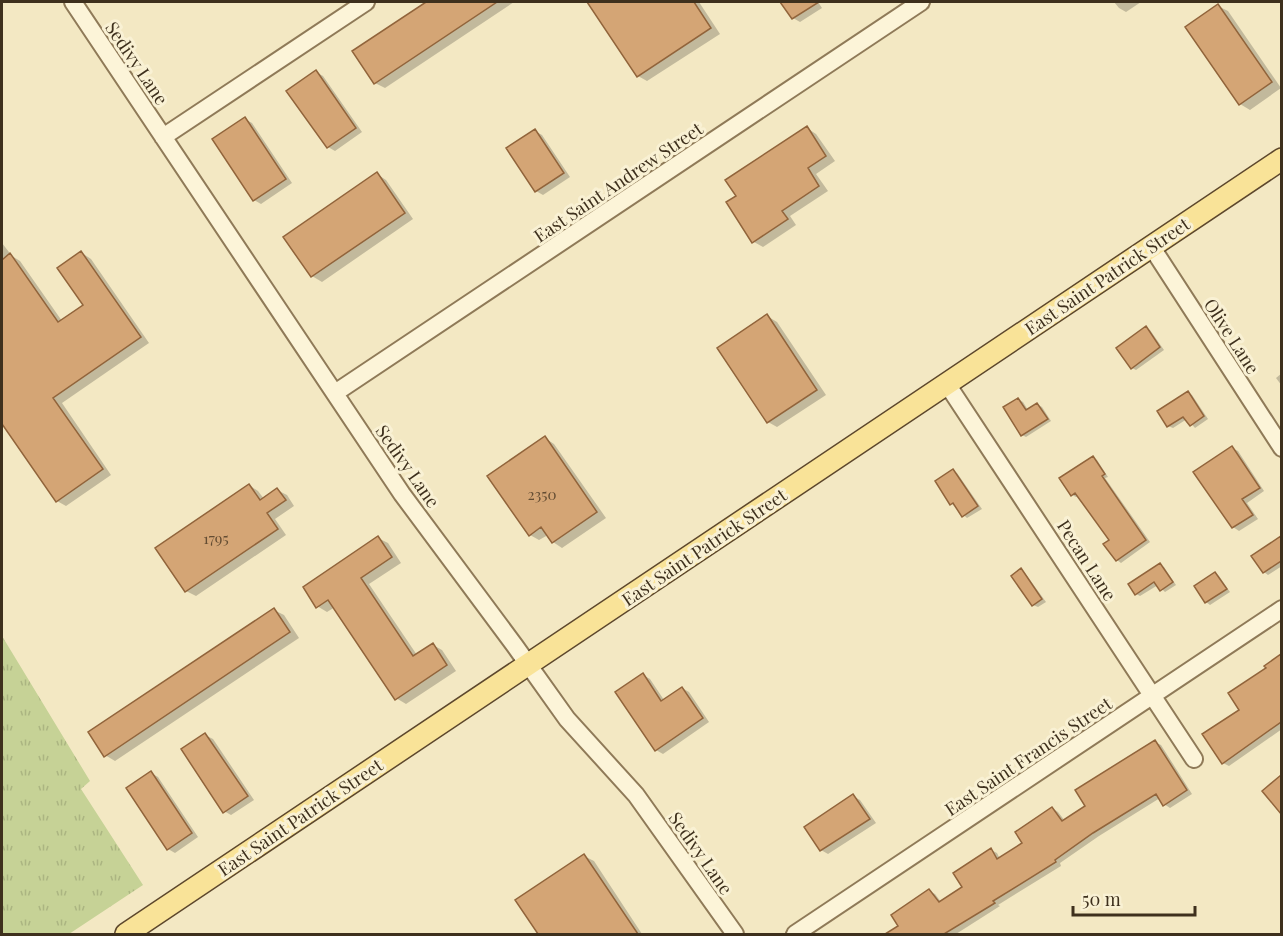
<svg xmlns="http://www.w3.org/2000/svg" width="1283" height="936" font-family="'Playfair Display',serif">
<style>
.grass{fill:url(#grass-tufts)}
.shadow{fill:#0003}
.building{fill:#d4a575;stroke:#91643b;stroke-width:1.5}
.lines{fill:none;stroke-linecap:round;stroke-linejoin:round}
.minor-casing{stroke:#8f7a58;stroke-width:20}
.major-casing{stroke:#5d472c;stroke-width:24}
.minor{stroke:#fcf4d8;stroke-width:16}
.major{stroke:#f9e398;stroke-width:21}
.labels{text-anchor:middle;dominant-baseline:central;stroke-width:6;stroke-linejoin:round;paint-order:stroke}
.number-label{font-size:15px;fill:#644d33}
.street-label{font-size:18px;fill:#3e301d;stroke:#f9f1d4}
</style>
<defs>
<pattern id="grass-tufts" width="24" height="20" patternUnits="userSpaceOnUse" patternTransform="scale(1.5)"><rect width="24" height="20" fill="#c6d296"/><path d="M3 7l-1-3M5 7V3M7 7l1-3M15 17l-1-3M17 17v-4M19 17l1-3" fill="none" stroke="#abb581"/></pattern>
</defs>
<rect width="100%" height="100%" fill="#f3e8c3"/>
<!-- grass -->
<path class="grass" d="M2,636L90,781L81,789L143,885L69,934H2Z"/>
<!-- shadow -->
<path class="shadow" d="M429,2H514L385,88L375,83L354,51Z
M589,2H699L720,34L647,81L638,76Z
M782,2H818L822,8L800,22L793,18Z
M1114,2H1141L1126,12L1119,8Z
M1218,6L1228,11L1281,88L1250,110L1240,104Z
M316,72L323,76L362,132L335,151L328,147Z
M245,119L252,123L292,183L261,204L254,200Z
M807,128L816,134L835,161L816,174L828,191L790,216L796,225L763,247L754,242L738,196Z
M535,131L542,135L570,177L543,195L536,191Z
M377,174L386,180L413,219L322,282L312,276L286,237Z
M2,243L12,256L20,261L62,321L85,305L82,253L91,259L149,343L62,403L111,475L66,506L57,501L2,421Z
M767,316L777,322L826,395L777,427L768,422Z
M1146,328L1150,330L1164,350L1136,370L1132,368Z
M1282,373V386L1276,378Z
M1188,392L1192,395L1208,419L1195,428L1187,419L1173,428L1168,426Z
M1018,399L1023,402L1028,410L1037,404L1042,407L1051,421L1026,437L1022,435Z
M545,438L554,444L606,518L562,548L553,542L548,535L539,540L530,535Z
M1232,448L1238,451L1264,491L1247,503L1258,519L1239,531L1233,527L1195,472Z
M1093,457L1097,460L1108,477L1105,478L1150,542L1121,563L1117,560L1111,540L1079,496L1076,497L1072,495Z
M953,471L957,473L982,509L967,518L952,504Z
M249,485L258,491L264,499L277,490L287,495L294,506L275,519L286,535L196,596L186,591Z
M1282,537V566L1268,575L1264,572L1253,556Z
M378,538L388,543L401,563L369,584L417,655L433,645L442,650L456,671L406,704L396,698L335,607L327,612L317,606Z
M1160,565L1164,567L1176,585L1165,592L1158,585L1140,596L1136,594Z
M1021,570L1025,573L1046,602L1038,607L1033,605Z
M1215,573L1219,576L1230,592L1210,605L1206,602Z
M274,610L284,615L299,638L115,761L105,755Z
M1282,656V729L1229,766L1223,763L1241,710L1268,668L1267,666Z
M643,675L650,679L664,700L682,688L689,692L709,722L663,754L656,750Z
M205,735L213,739L254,800L231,815L224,811Z
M1155,742L1161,745L1192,794L1170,808L1164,804L1160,798L1099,836L1060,863L1061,866L998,905L1000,906L956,934H887L900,926L929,891L935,894L941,902L964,887L991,850L997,853L1000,859L1024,843L1052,808L1058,812L1065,821L1087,806Z
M151,773L158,777L198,837L175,853L168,849Z
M853,796L860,800L876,823L828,854L821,850Z
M584,856L594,861L642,934H540L517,900Z"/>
<!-- building -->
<path class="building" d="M426,2H497L374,84L352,51Z
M587,2H694L711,28L637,77Z
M780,2H819L792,19Z
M1218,4L1272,82L1239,105L1185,27Z
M316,70L356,128L327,148L286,91Z
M245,117L286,179L253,201L212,139Z
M807,126L826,156L808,168L819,186L782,211L788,219L752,243L726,202L736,196L725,180Z
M535,129L564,173L535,192L506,148Z
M377,172L405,213L311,277L283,237Z
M81,251L141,337L53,398L103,469L56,502L2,424V260L10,253L58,322L83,305L57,268Z
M767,314L817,390L767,423L717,348Z
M1146,326L1160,347L1131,369L1116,348Z
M1188,391L1204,416L1190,426L1183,417L1167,427L1157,411Z
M1018,398L1026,410L1037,403L1048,419L1021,436L1003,407Z
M545,436L597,512L552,543L541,527L529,536L487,476Z
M1232,446L1260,488L1242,499L1253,515L1232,528L1193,472Z
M1093,456L1105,474L1102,476L1146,540L1116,561L1103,544L1109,540L1075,493L1071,496L1059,478Z
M953,469L978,506L962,517L953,503L950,505L935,481Z
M249,484L260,500L277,488L286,500L267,513L278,529L185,592L155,548Z
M378,536L392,557L361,578L413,656L433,643L447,665L395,700L328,600L316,608L303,587Z
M1281,536V561L1263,573L1251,556Z
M1160,563L1173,582L1160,591L1154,582L1135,595L1128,584Z
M1021,568L1042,599L1032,606L1011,576Z
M1215,572L1227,589L1205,603L1194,586Z
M274,608L290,632L104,757L88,732Z
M1281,654V722L1222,764L1202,734L1239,710L1228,693L1266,668L1264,666Z
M643,673L661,701L682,687L703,718L655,751L615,692Z
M205,733L248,796L223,813L181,749Z
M1155,740L1187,790L1163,806L1156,794L1093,833L1055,860L1056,862L993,901L995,903L944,934H885L898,926L891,915L929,889L939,902L962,887L953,873L991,848L997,859L1022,843L1015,832L1052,807L1062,821L1085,806L1075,790Z
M151,771L192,833L167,850L126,788Z
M1281,775V814L1262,791Z
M853,794L870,819L820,851L804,827Z
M584,854L638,934H538L515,900Z"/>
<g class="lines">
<!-- minor casing -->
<g class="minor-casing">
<path id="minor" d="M73,2L402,494L515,646L567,719L636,795L735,934
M163,137L366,2
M1151,246L1282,448
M947,384L1194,759
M335,393L921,2
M795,934L1282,609"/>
</g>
<!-- major casing -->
<g class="major-casing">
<path id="major" d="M126,934L1282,159"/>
</g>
<!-- minor -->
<use href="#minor" class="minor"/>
<!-- major -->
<use href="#major" class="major"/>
</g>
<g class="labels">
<!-- number labels -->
<g class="number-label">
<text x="542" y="494">2350</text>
<text x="216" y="538">1795</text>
</g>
<!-- street labels -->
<g class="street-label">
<text transform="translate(137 63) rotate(56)">Sedivy Lane</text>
<text transform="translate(618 182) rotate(-34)">East Saint Andrew Street</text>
<text transform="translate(1107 276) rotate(-34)">East Saint Patrick Street</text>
<text transform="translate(1232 336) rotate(57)">Olive Lane</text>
<text transform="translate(408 466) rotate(55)">Sedivy Lane</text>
<text transform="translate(704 547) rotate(-34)">East Saint Patrick Street</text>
<text transform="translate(1087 560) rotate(57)">Pecan Lane</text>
<text transform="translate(1028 756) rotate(-34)">East Saint Francis Street</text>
<text transform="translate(300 817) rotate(-34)">East Saint Patrick Street</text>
<text transform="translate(701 853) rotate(55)">Sedivy Lane</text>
</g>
</g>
<!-- border -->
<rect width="1283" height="936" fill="none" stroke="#3e301d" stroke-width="6"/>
<!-- scale -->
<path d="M1073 906v9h122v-9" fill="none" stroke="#3e301d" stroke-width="3"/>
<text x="1082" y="906" font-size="18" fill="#3e301d" stroke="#f9f1d4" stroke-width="4.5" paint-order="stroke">50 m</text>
</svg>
